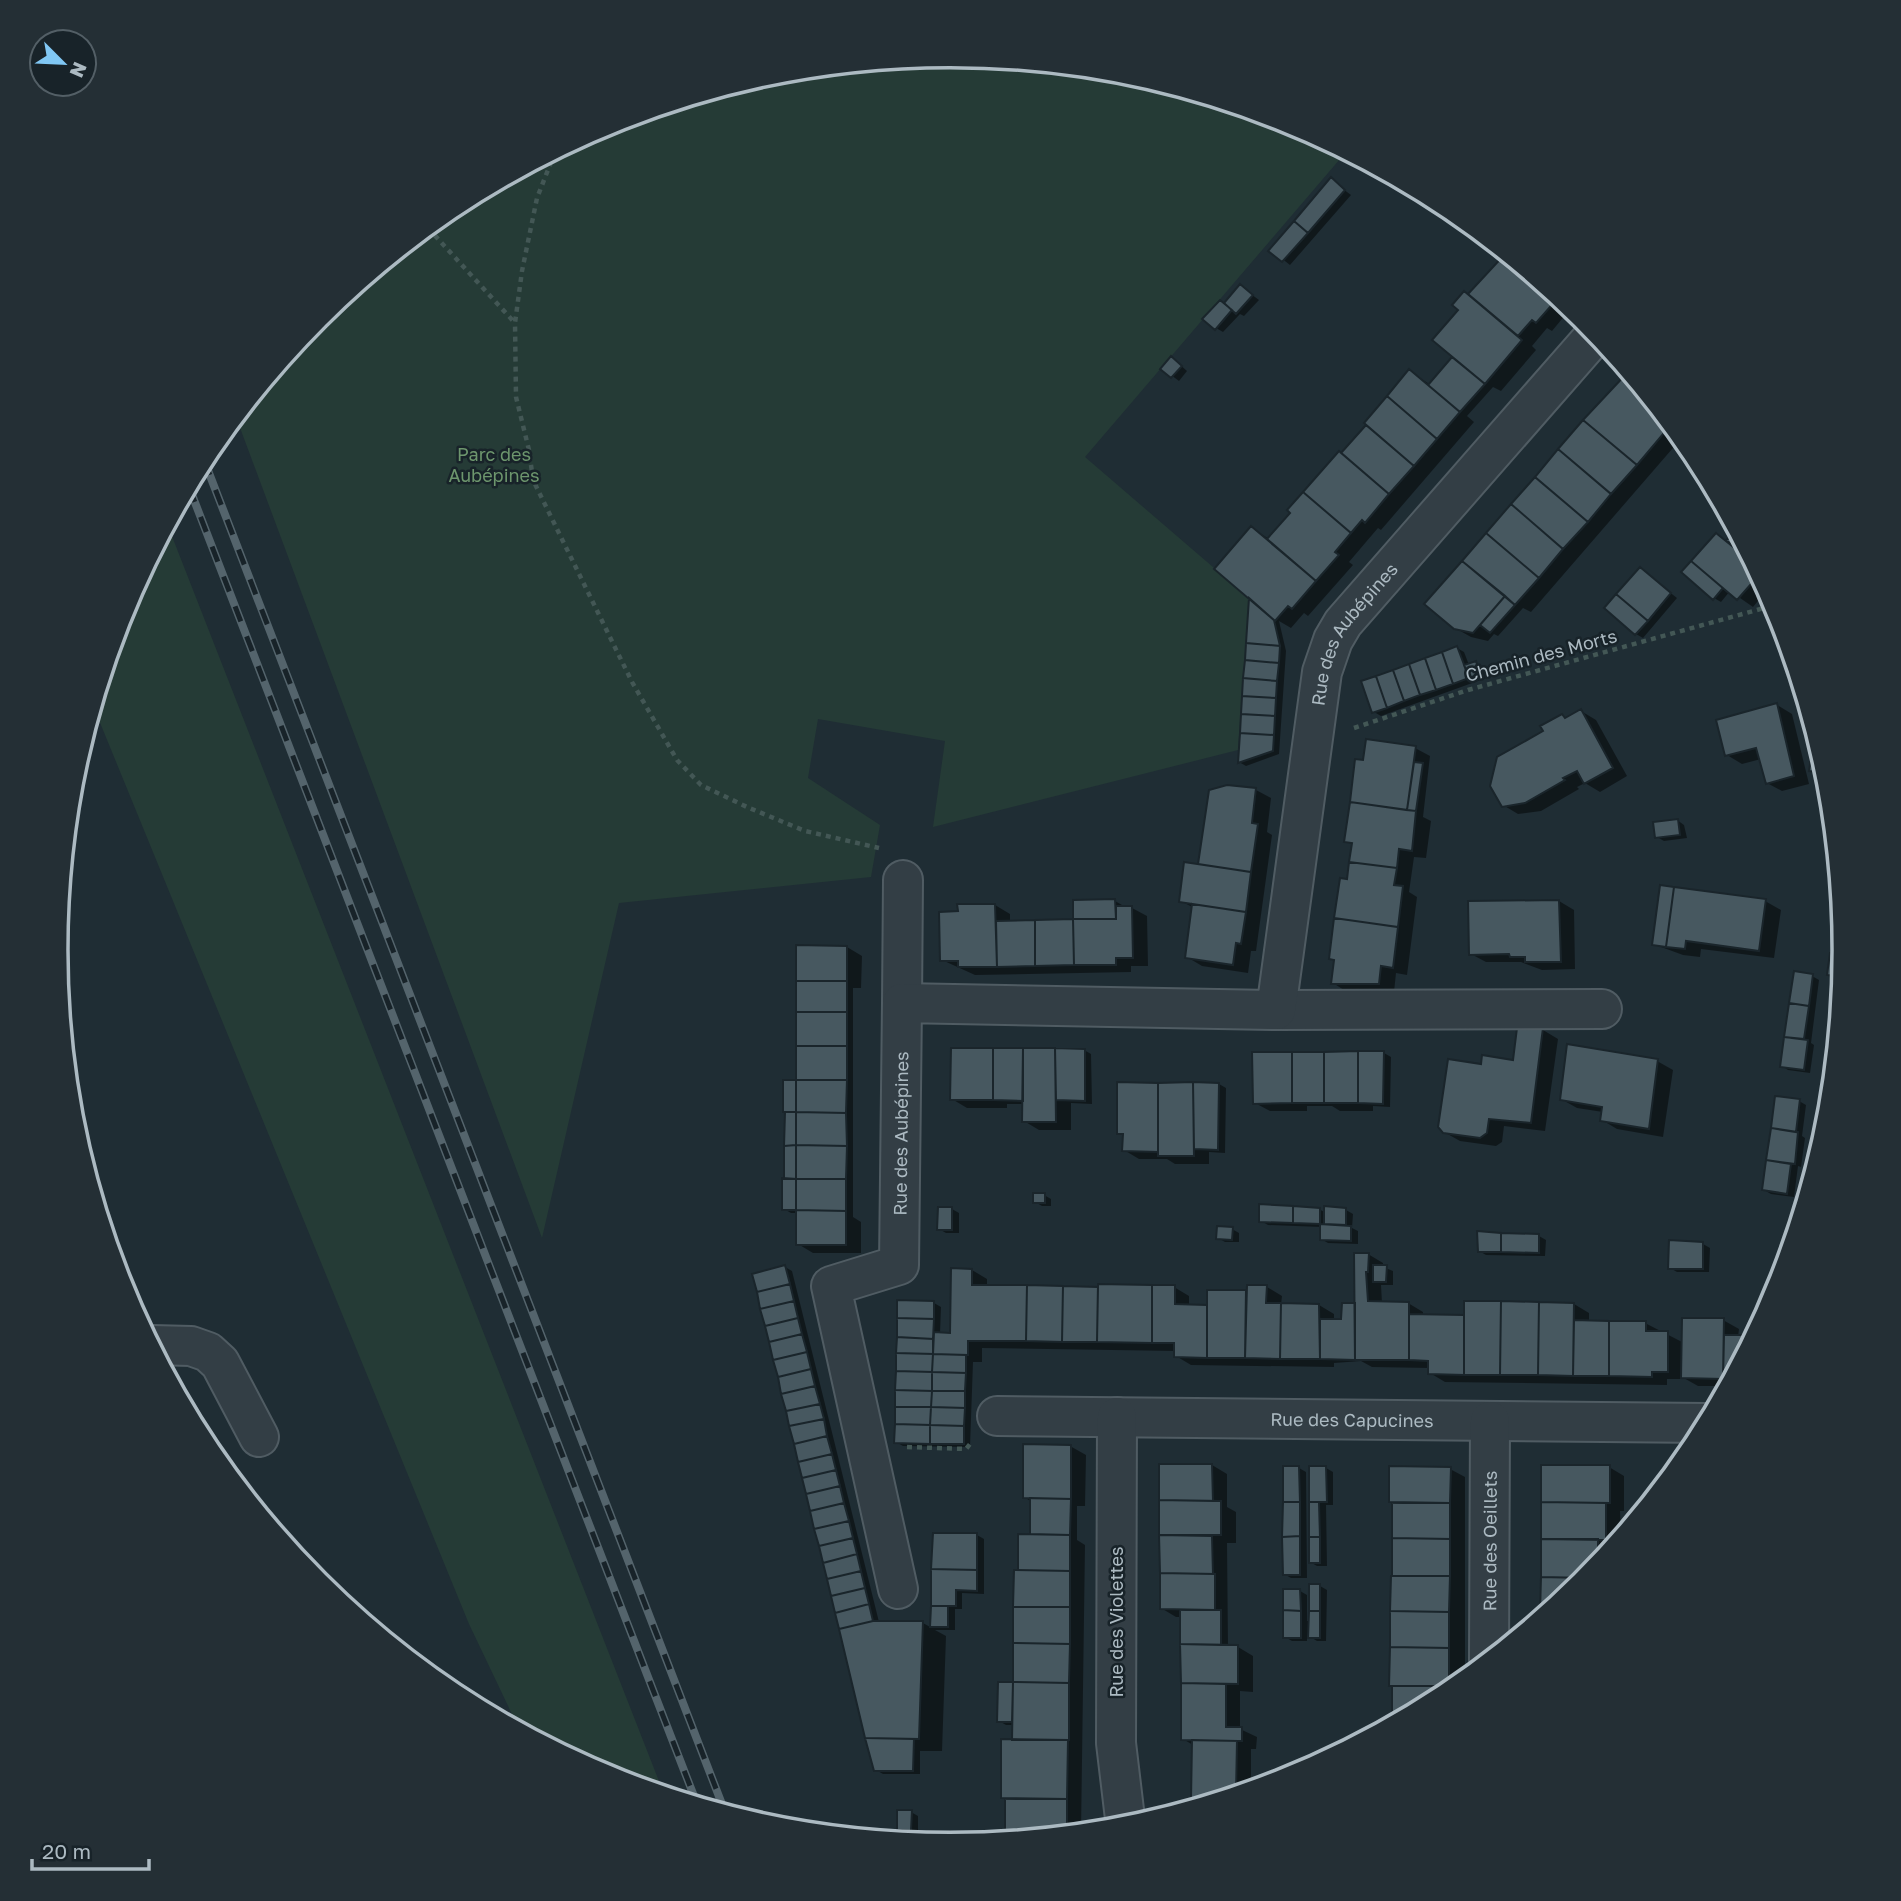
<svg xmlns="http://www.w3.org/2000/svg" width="1901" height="1901" font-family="'Golos Text',sans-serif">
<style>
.green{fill:#253b36}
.shadow{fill:#0007}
.building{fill:#475860;stroke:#1a252b;stroke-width:2}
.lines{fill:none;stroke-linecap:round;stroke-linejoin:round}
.minor-casing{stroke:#505c63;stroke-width:42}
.path{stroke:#435755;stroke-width:4.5;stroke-dasharray:5 5;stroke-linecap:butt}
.minor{stroke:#333e45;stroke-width:38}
.rail-casing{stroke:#54646c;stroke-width:8}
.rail{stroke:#182329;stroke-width:5;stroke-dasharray:16;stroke-linecap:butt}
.labels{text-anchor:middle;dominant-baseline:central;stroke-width:5;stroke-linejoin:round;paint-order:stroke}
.park-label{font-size:18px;fill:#6d966d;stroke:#182329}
.street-label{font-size:18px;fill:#acbac2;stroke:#182329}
.rim{fill:none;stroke:#acbac2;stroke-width:3.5}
</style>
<rect width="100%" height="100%" fill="#1f2d34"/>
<!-- green -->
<path class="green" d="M951,56L1125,73L1293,124L1346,152L1085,457L1249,598L1238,750L933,827L945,741L818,719L808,778L880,825L871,877L619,903L542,1238L236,417L318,318L454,207L609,124L776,73Z
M168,526L664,1794L608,1777L519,1729L469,1624L94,708L124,608Z"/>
<!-- shadow -->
<path class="shadow" d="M1331,180L1351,195L1290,265L1271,250Z
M1506,255L1571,308L1552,331L1547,328L1532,346L1536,350L1501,391L1493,387L1467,416L1474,422L1381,530L1378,528L1366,542L1349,562L1353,565L1308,616L1304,613L1291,628L1279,621L1286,651L1279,754L1246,766L1239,762L1251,597L1252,528L1269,539L1368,425L1410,372L1431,385L1453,359L1460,363L1461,309L1469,296Z
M1240,286L1259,300L1244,316L1240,314L1223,332L1216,328L1224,304Z
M1178,363L1187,371L1179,381L1163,369Z
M1627,376L1633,379L1694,454L1705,474L1697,470L1679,441L1531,612L1523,608L1498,636L1494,634L1488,641L1471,637L1455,628Z
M1724,510L1767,590L1753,607L1730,591L1721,602L1714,598L1717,535L1728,541L1737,536L1722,512Z
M1640,569L1677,598L1643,638L1636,634Z
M1457,648L1464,652L1469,665L1476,663L1483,667L1486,678L1381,716L1374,712Z
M1777,705L1792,714L1809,784L1782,791L1767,783L1761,759L1742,764L1727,755Z
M1581,711L1596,720L1627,776L1600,792L1585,783L1577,787L1579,789L1541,811L1518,814L1503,805L1546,732L1562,716L1567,719Z
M1816,736L1827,775L1818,774L1811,770Z
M1415,748L1430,756L1423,817L1431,821L1426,858L1414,857L1409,892L1417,897L1407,975L1396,973L1394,992H1347L1333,983L1336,961L1331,958L1349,881L1353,845L1346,841L1364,762Z
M1256,790L1271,798L1267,832L1272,835L1256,951H1251L1248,973L1202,966L1187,957L1194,908L1181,901L1200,866L1211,792Z
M1677,820L1684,825L1687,838L1664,841L1657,837Z
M1115,901L1122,905V908H1132L1147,916L1148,966H1131V972L975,975L942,960L959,913L995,905L1010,914V922L1075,921Z
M1559,901L1574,910L1575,969L1542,970L1521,962H1486L1471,954Z
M1765,901L1781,910L1774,958L1701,949L1700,957L1683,955L1653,944Z
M847,947L862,956L861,988H853V1217L861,1222V1253H813L798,1244L797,1213H791L784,1209L798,1082Z
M1844,957L1842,982L1829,974Z
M1795,973L1812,976L1819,980L1811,1043L1814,1045L1810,1073L1788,1070L1782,1066Z
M1543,1030L1558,1039L1545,1131L1504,1126L1502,1142L1496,1146L1460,1141L1444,1132L1483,1066L1515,1062Z
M952,1050H1084L1091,1054L1092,1104L1071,1103V1130H1039L1024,1121V1104H1007V1108H967L952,1099Z
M1384,1053L1391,1057L1390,1107L1373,1106V1111H1340L1332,1106H1307V1111H1270L1255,1103Z
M1657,1061L1673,1070L1663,1137L1617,1129L1602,1120L1603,1112L1577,1108L1561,1099Z
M1119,1084H1219L1226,1088L1225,1153L1209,1152V1164H1175L1167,1159H1139L1124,1150L1125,1137L1119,1133Z
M1777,1098L1799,1101L1806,1105L1802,1136L1805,1138L1801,1167L1798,1166L1794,1197L1771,1194L1764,1190Z
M1044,1195L1051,1199V1206H1042L1035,1202Z
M952,1209L959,1213V1233H946L939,1229Z
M1319,1209L1326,1213L1346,1210L1353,1214L1352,1228L1358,1231V1244L1328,1243L1321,1239L1322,1227L1268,1225L1261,1221Z
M1232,1229L1239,1233V1242H1225L1218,1238Z
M1539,1236L1546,1240L1545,1256L1486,1255L1479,1251Z
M1703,1244L1710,1248L1709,1272H1677L1670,1268Z
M1368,1254L1383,1263V1267L1393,1271V1285H1381L1382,1303H1408L1423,1312V1316L1466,1317L1574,1304L1589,1313V1322L1645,1323L1684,1343L1723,1320L1739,1329L1738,1337H1753L1727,1386H1698L1682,1377V1379H1667V1385L1445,1382L1430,1373V1368L1372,1367L1361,1361L1334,1363V1367L1191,1365L1176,1356V1351L982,1348V1362H973L970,1447L903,1446L896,1442L934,1303L941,1307L940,1334L952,1335L972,1270L987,1279V1287H1174L1189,1296V1306H1208V1292H1248L1267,1287L1282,1296L1281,1305H1319L1334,1314V1321H1343L1356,1305Z
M785,1267L792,1271L879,1622L923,1623L932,1628L935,1535H977L984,1539V1594L962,1593V1609H955V1630H935L946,1636L942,1751H920V1774H883L876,1770L873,1740L867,1737Z
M1070,1446L1086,1455L1085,1506H1077V1540L1085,1545L1081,1832L1007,1839V1800L1002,1797L1013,1741V1725H1006L999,1721L1000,1684H1014L1020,1536H1037L1031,1533L1032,1502L1024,1497Z
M1161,1465H1212L1227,1474V1507L1236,1512V1543H1227L1228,1647H1238L1253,1656V1692L1240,1691V1729L1257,1737L1256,1749H1251V1790L1193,1807V1745L1183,1739L1182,1617H1176L1161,1608Z
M1542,1467H1609L1624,1476V1511H1620L1621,1537L1583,1583L1545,1614L1542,1612Z
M1299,1468L1306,1472L1307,1578H1291L1284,1574Z
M1310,1468H1326L1333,1472V1505H1326L1327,1566H1317L1310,1562Z
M1450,1469L1465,1477V1680L1447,1694L1393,1723L1394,1504L1391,1501Z
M307,1570L337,1586L348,1608L318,1583Z
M1320,1586L1327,1590L1326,1641H1317L1307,1635V1641H1292L1285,1637L1300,1591L1307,1595V1621H1310Z
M363,1611L378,1620L389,1641L356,1614Z
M911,1812L918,1816V1834L906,1833L899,1829Z"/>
<!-- building -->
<path class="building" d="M1331,177L1345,190L1308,233L1294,221Z
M1294,221L1308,233L1282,262L1268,251Z
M1505,254L1558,298L1536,323L1532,320L1518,336L1468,294Z
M1240,284L1253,295L1236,314L1224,303Z
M1464,291L1522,340L1485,384L1432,340L1458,310L1452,305Z
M1220,300L1232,310L1215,330L1202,319Z
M1171,356L1182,366L1171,378L1160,369Z
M1452,357L1485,384L1460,412L1428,385Z
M1409,369L1460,412L1437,439L1387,396Z
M1627,373L1664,433L1637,465L1583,420Z
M1387,396L1437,439L1414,466L1364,423Z
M1657,409H1658L1679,436L1675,438Z
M1583,420L1637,465L1611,494L1558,449Z
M1366,425L1414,466L1389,494L1341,453Z
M1679,436L1694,454L1702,468L1695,471L1675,438Z
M1558,449L1611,494L1588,522L1535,477Z
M1339,451L1389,494L1365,523L1362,520L1351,533L1303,492Z
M1535,477L1588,522L1563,549L1511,504Z
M1303,492L1351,533L1335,552L1339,555L1316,581L1267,539L1290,513L1287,510Z
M1511,504L1563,549L1539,578L1486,533Z
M1724,509L1737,534L1735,535L1720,511Z
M1251,526L1316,581L1292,609L1288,606L1275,621L1214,569Z
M1486,533L1539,578L1515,605L1462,561Z
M1716,533L1753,563L1759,575L1737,600L1691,561Z
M1737,534L1753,563L1726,540Z
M1462,561L1505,596L1473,633L1454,629L1424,604Z
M1691,561L1723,588L1713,600L1681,572Z
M1640,567L1671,593L1648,621L1616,594Z
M1616,594L1648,621L1635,635L1604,608Z
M1505,596L1515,605L1490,633L1480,625Z
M1249,598L1274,620L1280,646L1246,643Z
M1246,643L1280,646L1279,663L1245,660Z
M1457,646L1469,678L1453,684L1442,652Z
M1442,652L1453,684L1436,690L1425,658Z
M1425,658L1436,690L1420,695L1409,664Z
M1245,660L1279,663L1277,681L1243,678Z
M1476,661L1480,674L1469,678L1464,665Z
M1409,664L1420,695L1404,701L1393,670Z
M1393,670L1404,701L1387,708L1376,676Z
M1376,676L1387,708L1372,713L1361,681Z
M1243,678L1277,681L1276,698L1242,696Z
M1242,696L1276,698L1275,716L1241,714Z
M1777,703L1794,776L1766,784L1756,748L1725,756L1716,720Z
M1581,709L1613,768L1584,784L1577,771L1563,778L1565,780L1525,803L1502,807L1490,786L1497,757L1543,731L1540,726L1562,714L1565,718Z
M1241,714L1275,716L1274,735L1240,733Z
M1815,732L1823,760L1821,772L1809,771Z
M1240,733L1274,735L1273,751L1238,763Z
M1366,739L1416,746L1407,810L1350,802L1355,759L1363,760Z
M1414,762L1423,763L1416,811L1407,810Z
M1227,785L1256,788L1252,823L1258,824L1251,872L1198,864L1209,790Z
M1350,802L1416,811L1412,851L1399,849L1397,868L1349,862L1352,843L1344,842Z
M1678,819L1680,835L1655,838L1653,822Z
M1184,862L1251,872L1246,912L1179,902Z
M1349,862L1397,868L1394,885L1403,886L1398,927L1334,918L1340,878L1347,879Z
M1660,885L1674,887L1666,947L1652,945Z
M1674,887L1766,899L1759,951L1686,941L1685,949L1666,947Z
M1115,899L1116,919H1073V900Z
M1559,900L1561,962H1525V957H1510L1509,954L1469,955L1468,901Z
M957,904H995L997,967H958V961H940L939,912L958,911Z
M1192,904L1246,912L1241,944L1236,943L1233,965L1185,958Z
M1116,906H1132L1133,958H1116V965H1074L1073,919H1116Z
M1334,918L1398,927L1393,968L1381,966L1379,984H1331L1334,960L1329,959Z
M1073,919L1074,965L1035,966V920Z
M1035,920V966L997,967L996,921Z
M796,945L847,946V981H796Z
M1830,953L1845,955L1842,977L1827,975Z
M1794,971L1813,974L1809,1006L1789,1003Z
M796,981H847V1012H796Z
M1789,1003L1809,1006L1804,1039L1784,1037Z
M796,1012H847V1046H796Z
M1517,1028H1543L1531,1123L1489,1119L1487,1133L1480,1138L1443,1133L1438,1127L1448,1059L1481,1064L1482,1055L1513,1060Z
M1784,1037L1808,1040L1804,1070L1780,1067Z
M1567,1044L1658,1059L1649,1129L1600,1121L1602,1107L1560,1100Z
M796,1046H847V1080H796Z
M951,1048H993V1100H950Z
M993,1048H1023V1101L993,1100Z
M1023,1048H1055L1056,1122H1022Z
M1055,1048L1085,1049V1101L1056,1100Z
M1358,1051H1384L1383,1104L1358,1103Z
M1358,1051V1103H1324V1052Z
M1252,1052H1292V1103L1253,1104Z
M1292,1052H1324V1103H1292Z
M783,1080H796V1112H783Z
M796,1080H847L846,1113L796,1112Z
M1117,1082L1158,1083V1152L1122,1151L1123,1134H1117Z
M1193,1082L1219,1083L1218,1150L1194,1149Z
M1193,1082L1194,1156H1158V1083Z
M1775,1096L1800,1099L1796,1132L1771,1128Z
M785,1112H796V1145L784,1146Z
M796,1112L846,1113L847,1146L796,1145Z
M1771,1128L1798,1132L1795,1164L1766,1160Z
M796,1145L847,1146L846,1179H796Z
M796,1145V1179H784V1146Z
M1766,1160L1791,1164L1787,1194L1762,1190Z
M782,1178L796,1179V1210H782Z
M796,1179H846V1211L796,1210Z
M1033,1193H1045V1203H1033Z
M1259,1204L1293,1206V1223L1259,1222Z
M1293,1206L1320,1208V1224L1293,1223Z
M1324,1206L1346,1208V1225L1324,1224Z
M938,1207H952V1230H937Z
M796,1210L846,1211V1245H796Z
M1320,1224L1351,1226V1241L1320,1240Z
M1217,1226L1233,1227L1232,1240L1216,1239Z
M1477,1231L1501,1233V1252H1478Z
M1501,1233L1539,1234V1253L1501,1252Z
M1669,1240L1703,1242V1269H1668Z
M1354,1253H1369L1368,1272H1366L1368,1301L1409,1302V1360H1355Z
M785,1265L790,1284L757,1292L752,1274Z
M1373,1265H1387L1386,1282H1373Z
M951,1268L972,1269V1285H1027L1026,1341H968V1355L933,1354L934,1332L950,1333Z
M790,1284L794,1301L760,1309L757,1292Z
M1098,1284L1152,1285V1343L1097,1342Z
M1027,1285L1063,1286L1062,1342L1026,1341Z
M1152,1285H1175V1304L1207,1305V1358L1174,1357V1343H1152Z
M1247,1285H1267L1266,1303H1281L1280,1359L1245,1358Z
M1063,1286L1098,1287L1097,1342H1062Z
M1207,1290H1246L1245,1358H1207Z
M897,1300L934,1301V1319L897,1318Z
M794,1301L798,1318L765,1326L760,1309Z
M1464,1301H1501L1500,1375H1464Z
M1501,1301L1539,1302L1538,1375H1500Z
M1539,1302L1574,1303L1573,1376L1538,1375Z
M1281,1303L1319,1304L1320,1359H1280Z
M1342,1303H1355V1360L1320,1359V1319H1341Z
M1409,1314L1464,1315V1375L1428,1374V1361L1409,1360Z
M798,1318L802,1334L769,1342L765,1326Z
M897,1318L934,1319L933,1339L897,1337Z
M1682,1318H1724L1723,1379L1681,1378Z
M1574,1320L1609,1321V1376H1573Z
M1609,1321H1646V1331H1668V1372H1652V1377L1609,1376Z
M802,1334L807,1352L773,1360L769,1342Z
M1724,1335H1754L1731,1379H1723Z
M897,1337L933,1339V1354L896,1353Z
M807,1352L811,1369L778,1377L773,1360Z
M896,1353L933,1354L932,1372L896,1371Z
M933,1354L966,1355V1373L932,1372Z
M811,1369L815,1386L781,1394L778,1377Z
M896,1371L932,1372V1391L895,1390Z
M932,1372L966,1373L965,1391H932Z
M815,1386L820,1404L786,1411L781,1394Z
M895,1390L932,1391L931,1407H895Z
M932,1391H965V1408L931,1407Z
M820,1404L824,1419L789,1426L786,1411Z
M895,1407H931L930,1425L895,1424Z
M931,1407L965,1408L964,1426L930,1425Z
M824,1419L827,1436L794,1444L789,1426Z
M895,1424L930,1425V1444L894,1443Z
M930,1425L964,1426V1444H930Z
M827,1436L832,1454L798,1462L794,1444Z
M1023,1444L1071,1445V1499L1023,1498Z
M832,1454L836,1470L802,1478L798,1462Z
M1159,1464H1212L1213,1501L1159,1500Z
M1541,1465H1610V1503L1541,1502Z
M1283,1466H1299L1300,1502H1283Z
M1309,1466H1326L1327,1502H1309Z
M1389,1466L1451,1467L1450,1503L1389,1502Z
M836,1470L840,1486L806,1494L802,1478Z
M840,1486L844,1503L810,1511L806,1494Z
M1030,1498L1071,1499L1070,1535L1030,1534Z
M1159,1500L1221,1501V1535H1159Z
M1283,1502H1300V1536L1282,1537Z
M1309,1502H1319L1320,1537H1309Z
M1541,1502L1606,1503V1540L1541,1539Z
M844,1503L849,1521L814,1529L810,1511Z
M1392,1503H1450V1539L1392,1538Z
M849,1521L853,1538L819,1546L814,1529Z
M933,1533H977V1570L931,1569Z
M1018,1534L1070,1535V1571L1018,1570Z
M1159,1535L1212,1536L1213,1574L1160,1573Z
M1300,1536V1575H1283L1282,1537Z
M1309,1537H1320V1563H1309Z
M853,1538L857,1554L823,1563L819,1546Z
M1392,1538L1450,1539V1576H1392Z
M1541,1539H1598V1565L1587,1578L1541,1577Z
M857,1554L861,1571L827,1579L823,1563Z
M931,1569L977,1570V1591L956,1590V1606H931Z
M1014,1570L1070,1571V1607H1013Z
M861,1571L865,1588L831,1596L827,1579Z
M1160,1573L1215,1574V1610L1160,1609Z
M322,1575L332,1594L316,1581Z
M1391,1576H1450L1449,1612L1390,1611Z
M1541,1577L1587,1578L1547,1613H1540Z
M1309,1584H1320V1611H1309Z
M865,1588L869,1604L835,1613L831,1596Z
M1283,1589H1300L1301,1611L1283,1610Z
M869,1604L873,1621L839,1629L835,1613Z
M931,1606H948V1627H930Z
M1013,1607H1070V1644L1013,1643Z
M363,1609L373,1628L355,1613Z
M1180,1610H1221V1645L1180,1644Z
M1283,1610L1301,1611V1638H1283Z
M1309,1611H1320V1638H1308Z
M1390,1611L1449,1612V1648L1390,1647Z
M873,1621H923L919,1739L865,1738L839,1629Z
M1013,1643L1070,1644L1069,1683L1013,1682Z
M1180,1644L1238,1645V1684L1181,1683Z
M1390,1647L1449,1648V1686H1389Z
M998,1682H1013L1012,1722H997Z
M1013,1682L1069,1683V1740H1012Z
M1181,1683L1226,1684V1727H1242V1741L1181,1740Z
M1392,1686H1449V1693L1392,1724Z
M865,1738L914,1739L913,1771H874Z
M1001,1739L1068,1740L1067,1799L1001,1798Z
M1192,1740L1237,1741L1236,1794L1217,1800H1191Z
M1005,1799H1067V1834L1005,1835Z
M1191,1800H1217L1191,1808Z
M897,1810H912L911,1831L897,1830Z
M1005,1835H1053L1005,1840Z"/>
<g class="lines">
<!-- minor casing -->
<g class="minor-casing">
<g id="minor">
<path d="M902,1003L903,880"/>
<path d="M1276,1010L1602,1009"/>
<path d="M152,1345L191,1346L208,1352L220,1363L259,1437"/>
<path id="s1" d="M997,1416L1707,1423"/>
<path d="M1117,1417L1116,1743L1126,1827"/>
<path id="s2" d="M898,1589L831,1286L899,1265L902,1003L1276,1010L1322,672L1333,640L1343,623L1596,334"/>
<path id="s3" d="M1489,1660L1490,1421"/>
</g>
</g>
<!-- path -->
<path class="path" d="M555,152L537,198L522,271L515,323L516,397L529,450L533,480L632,682L677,760L701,785L747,807L805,831L879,848
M428,228L515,323
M1354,728L1468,690L1775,605
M907,1447L966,1449L970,1444"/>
<!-- minor -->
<use href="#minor" class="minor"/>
<!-- rail casing -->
<g class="rail-casing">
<path id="rail" d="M204,460L725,1812
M189,487L697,1804"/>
</g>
<!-- rail -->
<use href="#rail" class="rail"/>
</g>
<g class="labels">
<!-- park labels -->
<g class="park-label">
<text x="494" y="454">Parc des<tspan x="494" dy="21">Aubépines</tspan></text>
</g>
<!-- street labels -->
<g class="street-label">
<text stroke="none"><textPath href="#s2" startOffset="1407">Rue des Aubépines</textPath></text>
<text transform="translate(1541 655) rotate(-15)">Chemin des Morts</text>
<text stroke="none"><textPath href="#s2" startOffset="513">Rue des Aubépines</textPath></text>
<text stroke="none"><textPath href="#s1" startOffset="355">Rue des Capucines</textPath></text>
<text stroke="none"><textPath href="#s3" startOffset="119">Rue des Oeillets</textPath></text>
<text transform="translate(1116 1622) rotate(-90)">Rue des Violettes</text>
</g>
</g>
<!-- crop -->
<path d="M0 0H1901V1901H0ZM68 950a882 882 0 1 1 1764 0a882 882 0 1 1-1764 0Z" fill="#242f35" fill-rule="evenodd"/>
<path class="rim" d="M68 950a882 882 0 1 1 1764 0a882 882 0 1 1-1764 0Z"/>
<!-- north arrow -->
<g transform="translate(63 63) rotate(114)"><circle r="33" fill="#182329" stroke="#535f66" stroke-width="2"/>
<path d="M0-5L12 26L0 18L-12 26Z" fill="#80c7f4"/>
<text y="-10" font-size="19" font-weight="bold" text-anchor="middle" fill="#acbac2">N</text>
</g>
<!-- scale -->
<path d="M32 1859v10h117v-10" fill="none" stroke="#acbac2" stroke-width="3.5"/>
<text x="42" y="1859" font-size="21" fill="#acbac2" stroke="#182329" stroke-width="5" paint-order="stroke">20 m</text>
</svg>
